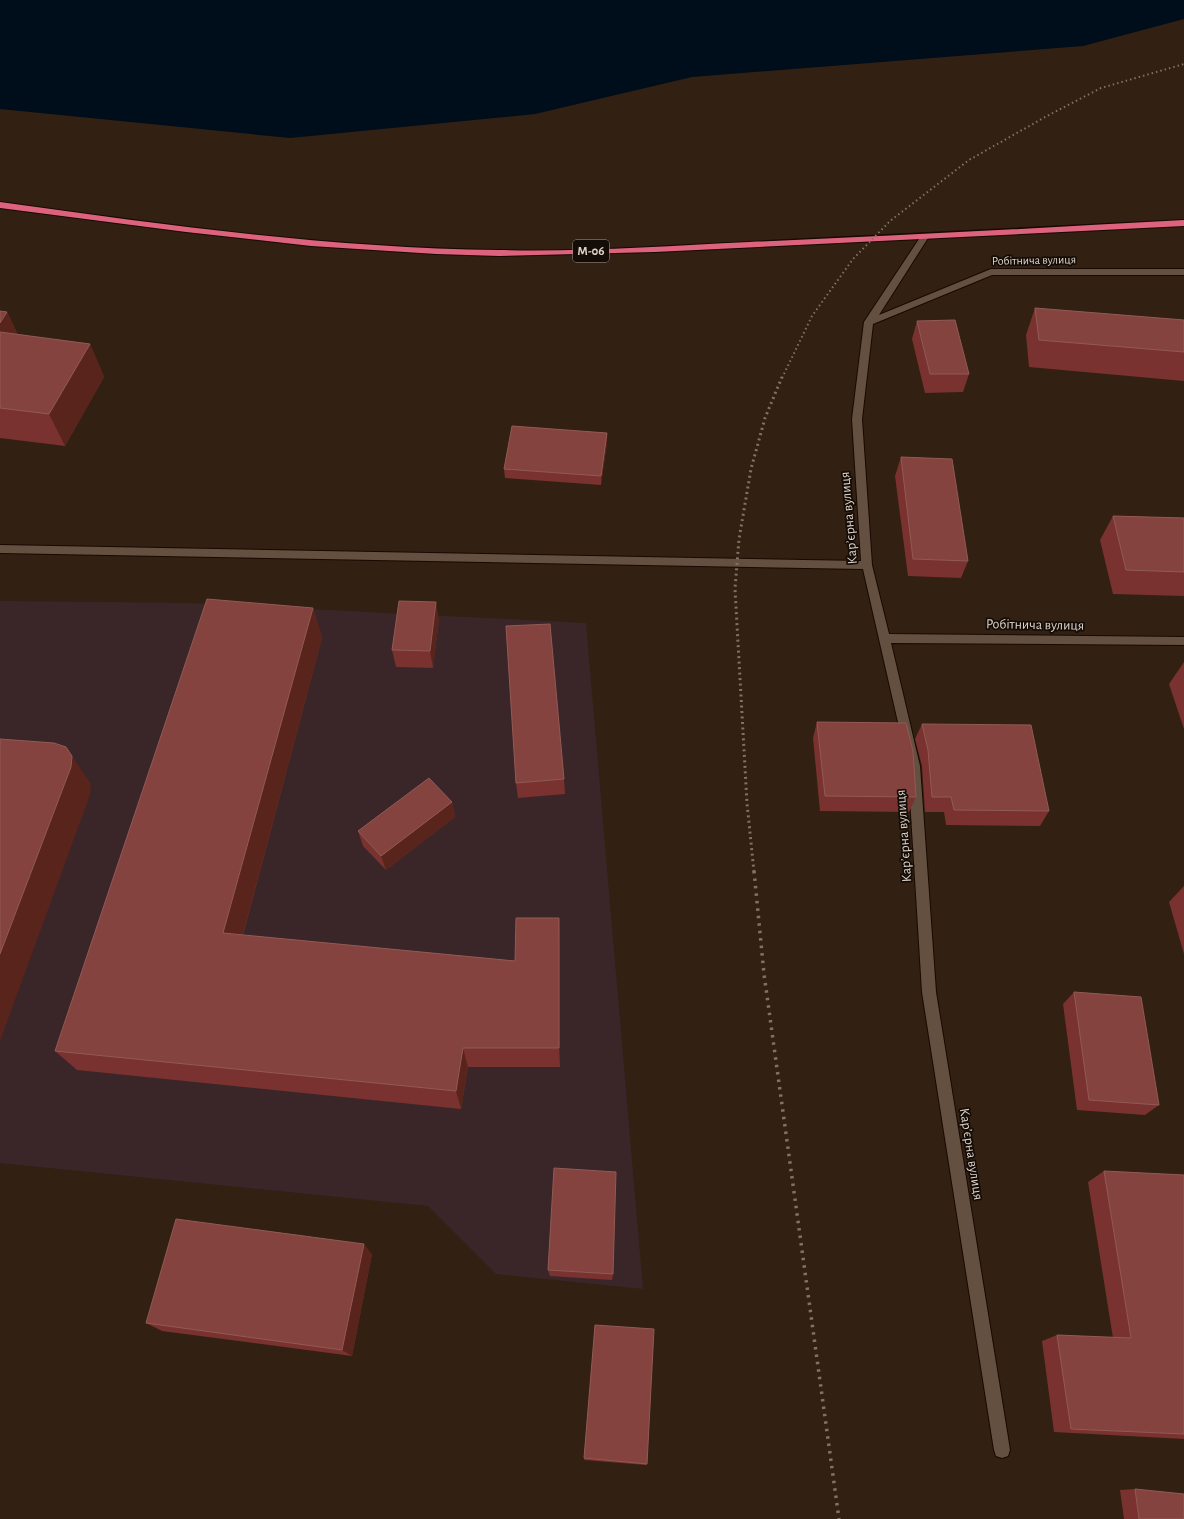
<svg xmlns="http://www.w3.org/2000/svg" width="1184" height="1519" font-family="'Alegreya Sans',sans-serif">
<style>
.industrial{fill:#3a2628}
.water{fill:#000d1b}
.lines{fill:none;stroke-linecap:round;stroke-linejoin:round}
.minor-casing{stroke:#190901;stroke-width:2}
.highway-casing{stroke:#190901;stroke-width:2}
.minor{fill:#645040;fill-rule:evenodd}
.highway{fill:#dc627e;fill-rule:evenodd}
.rail-far2{stroke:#817266;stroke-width:2;stroke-dasharray:1.5 3;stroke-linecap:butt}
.rail-far1{stroke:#817266;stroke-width:3;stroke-dasharray:2 3.5;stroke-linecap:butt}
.rail{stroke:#817266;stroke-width:3.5;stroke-dasharray:2.5 5;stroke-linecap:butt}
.wall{fill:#79322f}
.shaded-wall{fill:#58241c}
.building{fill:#84433f;stroke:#925a55}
.labels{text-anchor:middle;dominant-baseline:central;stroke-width:3.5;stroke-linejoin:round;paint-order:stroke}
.far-street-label{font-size:12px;fill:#dfd3ca;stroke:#140c07}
.shield{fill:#140c07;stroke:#a29790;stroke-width:1}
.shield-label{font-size:13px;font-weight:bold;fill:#dfd3ca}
.street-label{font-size:14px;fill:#dfd3ca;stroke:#140c07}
</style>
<rect width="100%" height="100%" fill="#322012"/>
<!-- industrial -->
<path class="industrial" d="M0,601L187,603L586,623L643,1289L496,1274L428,1206L0,1163Z"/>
<!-- water -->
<path class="water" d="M0,0H1184V19L1083,46L692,77L535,114L290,138L0,109Z"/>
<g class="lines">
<!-- minor casing -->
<g class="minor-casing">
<path id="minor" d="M924,235L928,238L879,315L991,269H1184V275H992L873,324L862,419L872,565L889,634L1184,637V645L891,643L920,766L936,992L1010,1450L1008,1456L1002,1458L996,1456L994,1450L922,992L908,766L863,569L0,553V545L861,561L852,419L864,322L921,236Z"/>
</g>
<!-- highway casing -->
<g class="highway-casing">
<path id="highway" d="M0,202C165,225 331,248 499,250C582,252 666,246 749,242C894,236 1039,228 1184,220V226L655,252L499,256L436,254L311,246L186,232L0,208Z"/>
</g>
<!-- minor -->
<use href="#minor" class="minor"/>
<!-- highway -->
<use href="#highway" class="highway"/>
<!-- rail-far2 -->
<path class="rail-far2" d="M782,378L812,316L853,259L890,221L969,160L1047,116L1101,88L1184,64"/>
<!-- rail-far1 -->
<path class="rail-far1" d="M754,872L747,803L735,589L739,539L751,469L765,418L782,377"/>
<!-- rail -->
<path class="rail" d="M754,871L764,974L839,1519"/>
</g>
<!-- wall -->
<path class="wall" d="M1035,308L1184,320V381L1029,367L1026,335Z
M0,311L7,312L18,335L90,344L104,377L65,446L0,438Z
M917,321L969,374L963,392L925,393L912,339Z
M607,433V442L601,485L505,478L504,469Z
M901,457L968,561L961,578L908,576L895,476Z
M1113,516L1184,518V596L1113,594L1100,540Z
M313,608L322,638L243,935L515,961L560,941V1067H468L461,1109L77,1070L55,1051Z
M439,619L433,668L396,667L392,650Z
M1184,662V729L1169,684Z
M817,722L916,797L909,812L820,811L813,738Z
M922,724L1049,811L1040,826L946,825L944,812H925L922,766L915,739Z
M564,779L565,794L518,798L516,783Z
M452,802L455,817L386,870L363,846L358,831Z
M1184,886V954L1169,902Z
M1074,992L1159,1105L1145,1115L1077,1110L1063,1004Z
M1104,1171L1184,1175V1439L1054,1432L1042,1341L1057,1335L1113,1338L1088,1182Z
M372,1254L352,1356L162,1331L146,1323Z
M548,1270L613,1274L612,1280L550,1276Z
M584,1458L647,1464L646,1465L584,1460Z
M1135,1489L1184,1519H1124L1120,1490Z"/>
<!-- shaded-wall -->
<path class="shaded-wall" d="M7,312L23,345L0,343V323Z
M90,344L104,377L65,446L49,414Z
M607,433V442L601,485V476Z
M436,602L439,619L433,668L430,651Z
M313,608L322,638L237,956L223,933Z
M72,756L91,784L90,795L0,1041V954Z
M452,802L455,817L386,870L381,856Z
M559,918L560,941V1067L559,1048Z
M463,1048L468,1067L461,1109L456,1091Z
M364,1244L372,1254L352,1356L342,1350Z"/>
<!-- building -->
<path class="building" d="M1035,308L1184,320V352L1039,340Z
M0,311L7,312L0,323Z
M955,320L969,374H930L917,321Z
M0,332L90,344L49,414L0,408Z
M512,426L607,433L601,476L504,469Z
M901,457L952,459L968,561L913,559Z
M1113,516L1184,518V572L1126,570Z
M207,599L313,608L223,933L515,961L516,918H559V1048H463L456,1091L55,1051Z
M399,601L436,602L430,651L392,650Z
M550,624L564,779L516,783L506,626Z
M817,722L906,723L913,751L916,797L825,796Z
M922,724L1031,725L1049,811L954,810L951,797H932L928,750Z
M0,739L54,743L66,747L72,756L71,767L0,954Z
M429,778L452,802L381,856L358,831Z
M1074,992L1141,997L1159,1105L1089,1100Z
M554,1168L616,1172L613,1274L548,1270Z
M1104,1171L1184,1175V1434L1071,1429L1057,1335L1131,1338Z
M176,1219L364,1244L342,1350L146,1323Z
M595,1325L654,1329L647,1464L584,1458Z
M1135,1489L1184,1494V1519H1139Z"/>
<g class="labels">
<!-- far-street labels -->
<g class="far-street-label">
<text transform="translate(1034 260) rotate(-1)">Робітнича вулиця</text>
</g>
<!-- shield labels -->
<rect class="shield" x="573" y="240" width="36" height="22" rx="3"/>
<g class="shield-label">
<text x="591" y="251">М-06</text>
</g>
<!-- street labels -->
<g class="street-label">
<text transform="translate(849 518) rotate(-95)">Карʼєрна вулиця</text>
<text transform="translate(1035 625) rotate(1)">Робітнича вулиця</text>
<text transform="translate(904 836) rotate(-94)">Карʼєрна вулиця</text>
<text transform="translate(971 1154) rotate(81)">Карʼєрна вулиця</text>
</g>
</g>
</svg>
